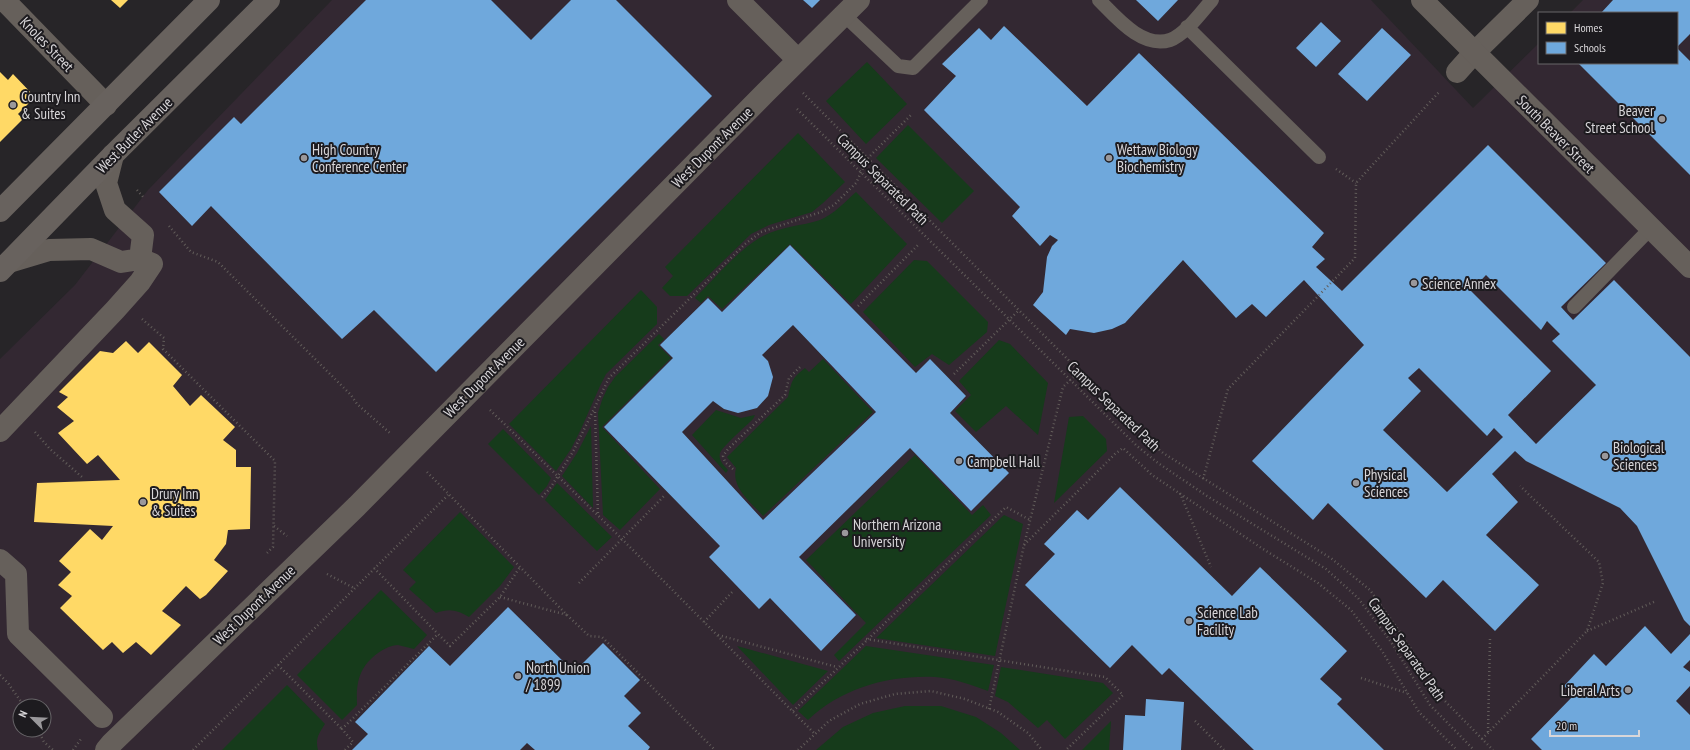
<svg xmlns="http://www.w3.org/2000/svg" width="1690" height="750" font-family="'PT Sans Narrow',sans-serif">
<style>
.education{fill:#332832;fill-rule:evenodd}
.green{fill:#163b1b}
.homes{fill:#ffd966}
.schools{fill:#6fa8dc;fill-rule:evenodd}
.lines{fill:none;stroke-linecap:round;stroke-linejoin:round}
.path{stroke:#625d5a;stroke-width:2.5;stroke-dasharray:1 3;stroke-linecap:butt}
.service{stroke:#66605b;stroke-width:14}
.minor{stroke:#66605b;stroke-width:22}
.tertiary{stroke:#66605b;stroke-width:22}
.secondary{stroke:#68625e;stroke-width:22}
.poi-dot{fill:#9a989b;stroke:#1d1b1f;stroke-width:1.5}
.labels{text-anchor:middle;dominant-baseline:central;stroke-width:4;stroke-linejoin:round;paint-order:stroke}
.street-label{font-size:15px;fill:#d8d6d9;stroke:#1d1b1f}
.poi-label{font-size:15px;fill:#d8d6d9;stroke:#1d1b1f;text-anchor:start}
</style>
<rect width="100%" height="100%" fill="#272528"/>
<!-- education -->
<path class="education" d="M332,0H1371L1473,108L1539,43V63H1677V13H1570L1583,0H1690V750H0V359L75,285L148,190ZM20,706H44V730H20Z"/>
<!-- green -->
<path class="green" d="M867,62L907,104L866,144L826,101Z
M908,125L974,191L942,223L876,158Z
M798,133L845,182L823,203L812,212L769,225L751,234L687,296H670L662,288L673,276L665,267Z
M856,192L907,244L851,304L790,244L722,309L708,296L701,303L695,298C713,280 741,247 763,236C782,226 802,226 820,220C834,214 845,202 856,192Z
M914,260L927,261L988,322L987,332L949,365L932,354L915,367L863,312Z
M641,290L657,307V324L606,374L600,386L581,429L571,449L556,471L509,424Z
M659,334L664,339L658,345L671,358L602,427L660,489L620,530L603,515L598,413L602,400L608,387L615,377Z
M999,340L1010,344L1048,383L1038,435L1006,406L976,432L955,411L971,395L959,381Z
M823,359L873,412L763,516C751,502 731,488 736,468L727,457L788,397C792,381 791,379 805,368L809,372Z
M716,410L741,418L755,415L753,419C746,426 723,446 720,453C718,460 724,466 728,470L726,473L692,435Z
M1083,416L1106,439L1107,451L1054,503L1069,417Z
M591,426L593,508L562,476L577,453Z
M503,429L551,478L547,486L539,495L488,444Z
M915,455L972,515L983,505L991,515L839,661L834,655L866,623L806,560Z
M557,483L612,537L597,551L545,500Z
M460,512L514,567L500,586L469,617C458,610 449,608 436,613L409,589L416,582L403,570Z
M1004,515L1023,524L995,656L876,638Z
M381,590L427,635L414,649C409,648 403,646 398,645C391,645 384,649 378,653C359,667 356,682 357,705L342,720L297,675Z
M737,646L828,671L793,705Z
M866,646L994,665L988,691C972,685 953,678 935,677C888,675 842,688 808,720L798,711Z
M1001,667L1103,683L1113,693L1065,739L1047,720L1038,728L1008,702L995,696Z
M287,685L325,724C319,733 315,739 318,750H222Z
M905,706H941L976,717L1001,733L1020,750H816L843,727L873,713Z
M1111,721L1109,750H1082Z"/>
<!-- homes -->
<path class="homes" d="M111,0H128L120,8Z
M0,72L8,80L13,74L35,97L18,114L23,119L0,142Z
M126,341L138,353L149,342L182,375L173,386L190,406L201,395L235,427L223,440L236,450V467H251L250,529L228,530L226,544L214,560L228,571L206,595L200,599L186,586L162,611L181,625L151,655L136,642L123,653L112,642L103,650L60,608L72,596L58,585L71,572L59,561L90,529L102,540L113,526L34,522L37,483L120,480L98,455L87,464L58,433L74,421L57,407L68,397L59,392L100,351L113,353Z"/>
<!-- schools -->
<path class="schools" d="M366,0H491L531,40L571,0H616L712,96L436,372L374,310L342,339L211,206L192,226L159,192L234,117L241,124Z
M803,0H820L812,8Z
M1136,0H1178L1158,21Z
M1613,0H1690V34L1677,47V13H1601Z
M1321,22L1341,41L1316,67L1296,48Z
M1004,26L1087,106L1139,53L1324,233L1312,247L1325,259L1316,267L1342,291L1488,145L1606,263L1561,307L1573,320L1614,280L1690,357V626L1684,620L1637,526L1620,508L1526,461L1515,451L1492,474L1518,502L1486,535L1539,585L1495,631L1443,580L1426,598L1328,503L1313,520L1252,461L1364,345L1304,280L1266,317L1252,304L1236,318L1183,260L1125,323L1112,329L1094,333L1070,329L1066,335L1033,305L1043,292L1047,257L1052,246L1058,240L1050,235L1040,246L1012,216L1020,207L924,110L956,76L942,64L979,28L991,40ZM1486,275L1541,330L1547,321L1560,334L1552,341L1596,385L1536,444L1508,415L1551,371L1471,291ZM1419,368L1487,436L1494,428L1503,437L1447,492L1383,430L1421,391L1408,378Z
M1382,28L1411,55L1367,101L1338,74Z
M1677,48L1690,61V175L1578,63H1677Z
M790,245L916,373L930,359L966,396L950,413L1009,473L971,511L910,448L799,557L856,615L821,651L770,598L759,609L709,557L720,546L604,427L673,358L660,345L708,298L722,312ZM793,325L876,412L763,520L682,432L713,401L724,409L738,413L757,408L768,396L773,377L768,361L762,355Z
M1120,487L1232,596L1260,567L1347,651L1320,679L1342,699L1337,704L1384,750H1254L1169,668L1162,675L1132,645L1110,668L1025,585L1055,554L1044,544L1077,510L1088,520Z
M508,607L574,672L603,643L640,680L624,696L641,713L628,726L650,747L648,750H535L527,743L520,750H352L368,734L355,722L429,646L450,666Z
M1645,626L1671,654L1690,634V660L1683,667L1690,672V686L1676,701L1690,715V750H1542L1531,739L1574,695L1564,686L1594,654L1606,666Z
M1146,699L1184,702L1181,750H1123L1125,715L1145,716Z"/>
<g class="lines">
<!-- path -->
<path class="path" d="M803,93L1147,439L1163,453L1332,559L1370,590L1404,638L1442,698L1493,750
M797,109L1137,446L1158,463L1207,496L1326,569L1358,598L1391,642L1430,705L1474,750
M1336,169L1356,183
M137,190L144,198
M169,226L191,252L218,262L351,395L357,404L391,434
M858,306L919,244
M142,319L164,338L163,349L275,461L273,547L267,553
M954,374L1019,310
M490,410L621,538L815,734
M595,412L598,515
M35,432L50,449L82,477
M733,469L725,462L723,456L728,449L785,395L789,378L802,365
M427,472L567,615L589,636L602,637L715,750
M1203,479L1228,389L1355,258L1356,183L1440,91
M1180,493L1211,567
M542,497L551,487L574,450L609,378L745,244L761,232L821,212L834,205L856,183L868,158L911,115
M274,526L287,536
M1024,545L1115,454L1123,448L1152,475L1263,549L1318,583L1351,610L1382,651L1419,712L1457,750
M374,568L438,634
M327,574L354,588
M579,583L665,495
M500,597L567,615
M704,622L734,590
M1587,631L1656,601
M718,635L837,667
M866,639L1105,677L1123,695L1066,750
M278,665L342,729
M0,675L8,683L24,706
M1361,678L1407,693
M989,709L1024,545L1063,387L1080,371
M793,711L1006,507L1030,520
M1195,721L1224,750
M38,730L44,742L53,750
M1488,732L1490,639
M1482,739L1587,631L1603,583L1599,562L1520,486
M73,750L81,739
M193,750L448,495
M345,750L353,742L342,729L438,634L450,646L500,597L520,567
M798,750L829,721L860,704L895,694L931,691L965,699L998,712L1028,733L1042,750"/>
<!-- service -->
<path class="service" d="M1099,0C1116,17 1142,49 1170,40C1185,35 1202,11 1212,0
M844,15L898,66L913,68L981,0
M1187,27L1319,157
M1574,307L1651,228"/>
<!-- minor -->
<path class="minor" d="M4,0L106,105
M738,0L798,60
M1457,72L1474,53L1528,0
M113,155L106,183L115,210L143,235L140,259
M0,431L115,310L140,282L152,264L140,259L121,262L91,249L49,250L9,262
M0,560L16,574L18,634L102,717
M106,750L111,744L357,506L766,92L859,0"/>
<!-- tertiary -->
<path class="tertiary" d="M1422,0L1690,267"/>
<!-- secondary -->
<path class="secondary" d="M0,211L209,0
M0,271L113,155L269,0"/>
</g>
<!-- markers -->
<g class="poi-dot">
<circle cx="13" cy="105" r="4"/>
<circle cx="1662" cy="119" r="4"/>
<circle cx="304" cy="158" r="4"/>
<circle cx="1109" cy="158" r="4"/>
<circle cx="1414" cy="283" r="4"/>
<circle cx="1605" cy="456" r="4"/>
<circle cx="959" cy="461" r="4"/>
<circle cx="1356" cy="483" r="4"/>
<circle cx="143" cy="502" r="4"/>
<circle cx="845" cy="533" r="4"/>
<circle cx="1189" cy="621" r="4"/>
<circle cx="518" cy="676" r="4"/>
<circle cx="1628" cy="690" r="4"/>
</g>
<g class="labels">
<!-- street labels -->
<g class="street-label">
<text transform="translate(47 44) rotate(46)">Knoles Street</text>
<text transform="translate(1556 134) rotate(45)">South Beaver Street</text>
<text transform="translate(134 135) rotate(-45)">West Butler Avenue</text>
<text transform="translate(712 147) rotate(-45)">West Dupont Avenue</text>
<text transform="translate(883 179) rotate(45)">Campus Separated Path</text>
<text transform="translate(484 377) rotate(-45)">West Dupont Avenue</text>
<text transform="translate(1114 406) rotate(44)">Campus Separated Path</text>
<text transform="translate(254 605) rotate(-44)">West Dupont Avenue</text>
<text transform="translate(1407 649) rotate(55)">Campus Separated Path</text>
</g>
<!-- poi labels -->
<g class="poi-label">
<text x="21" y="96">Country Inn<tspan x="21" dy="17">&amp; Suites</tspan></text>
<text x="1654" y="110" text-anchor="end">Beaver<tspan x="1654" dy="17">Street School</tspan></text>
<text x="312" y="149">High Country<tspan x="312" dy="17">Conference Center</tspan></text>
<text x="1117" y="149">Wettaw Biology<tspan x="1117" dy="17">Biochemistry</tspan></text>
<text x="1422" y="283">Science Annex</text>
<text x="1613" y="447">Biological<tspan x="1613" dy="17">Sciences</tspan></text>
<text x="967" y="461">Campbell Hall</text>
<text x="1364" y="474">Physical<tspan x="1364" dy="17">Sciences</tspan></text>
<text x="151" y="493">Drury Inn<tspan x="151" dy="17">&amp; Suites</tspan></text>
<text x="853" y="524">Northern Arizona<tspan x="853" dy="17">University</tspan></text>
<text x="1197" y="612">Science Lab<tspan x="1197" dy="17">Facility</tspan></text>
<text x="526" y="667">North Union<tspan x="526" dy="17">/ 1899</tspan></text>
<text x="1620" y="690" text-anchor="end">Liberal Arts</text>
</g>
</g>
<!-- legend -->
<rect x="1538" y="12" width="140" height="52" fill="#1d1b1f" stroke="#686669"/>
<rect x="1546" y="22" width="20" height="12" fill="#ffd966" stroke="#686669"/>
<text x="1574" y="32" font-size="12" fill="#d8d6d9">Homes</text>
<rect x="1546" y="42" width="20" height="12" fill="#6fa8dc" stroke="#686669"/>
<text x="1574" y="52" font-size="12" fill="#d8d6d9">Schools</text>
<!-- north arrow -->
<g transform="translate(32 718) rotate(294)"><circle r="19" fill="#1d1b1f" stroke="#686669"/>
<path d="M0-3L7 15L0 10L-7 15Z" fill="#9a989b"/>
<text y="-6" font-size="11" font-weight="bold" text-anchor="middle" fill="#d8d6d9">N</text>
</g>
<!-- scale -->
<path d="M1550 730v6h89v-6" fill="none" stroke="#d8d6d9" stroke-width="2"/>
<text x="1556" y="730" font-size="12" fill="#d8d6d9" stroke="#1d1b1f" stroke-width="3" paint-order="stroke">20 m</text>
</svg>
